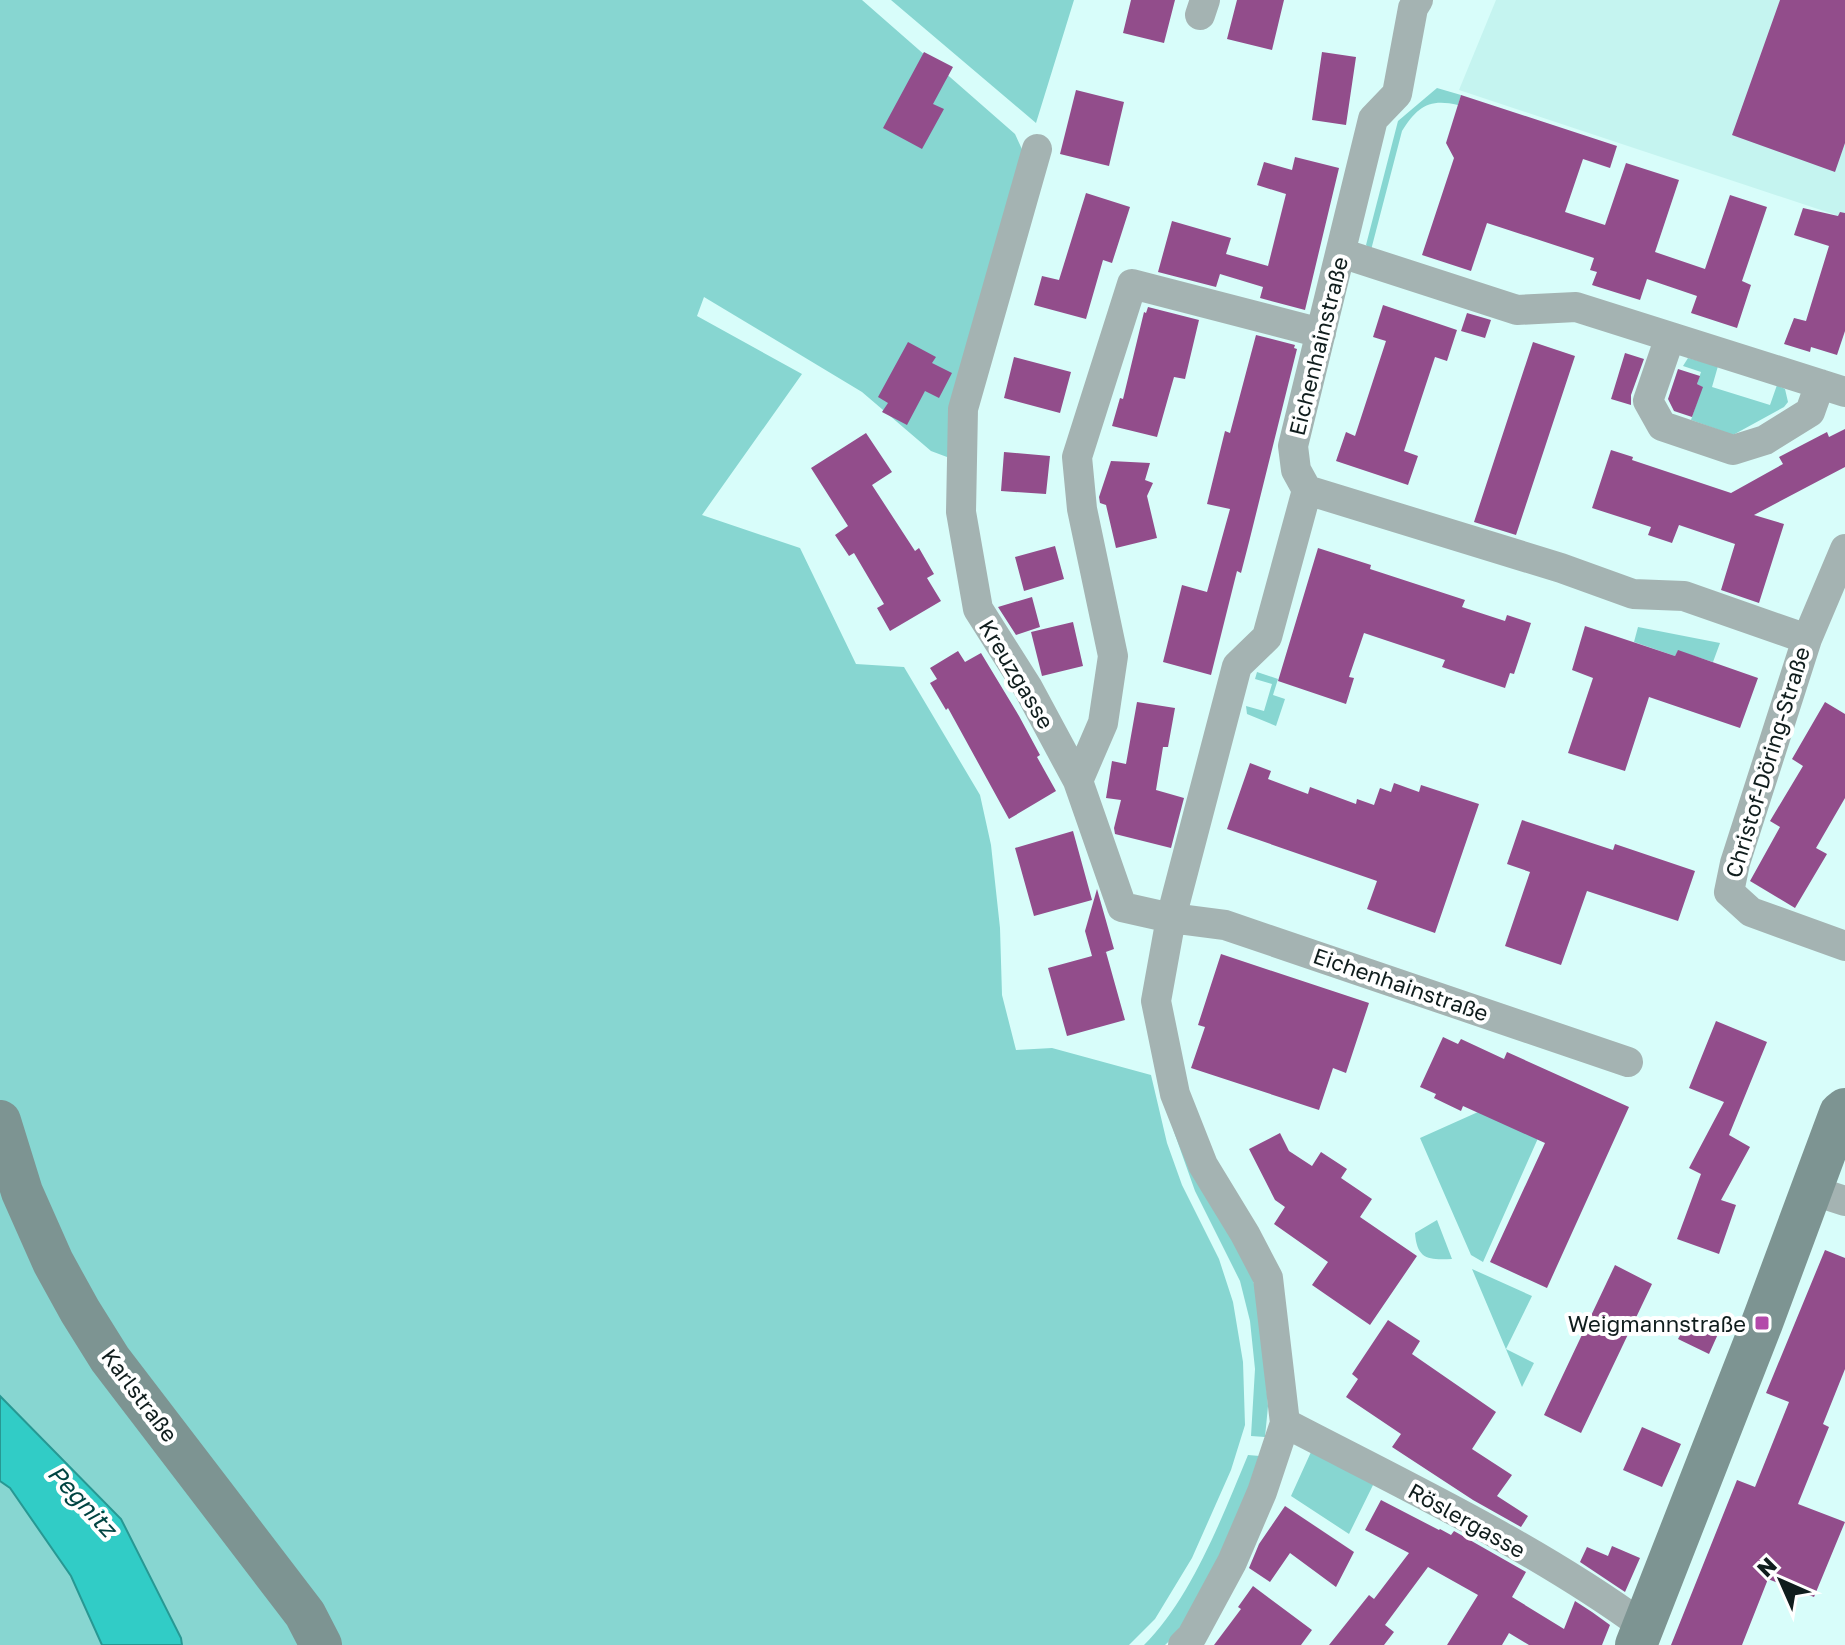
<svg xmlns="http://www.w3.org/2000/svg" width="1845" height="1645" font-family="'Golos Text',sans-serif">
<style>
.built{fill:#c5f4f0}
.green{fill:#87d6d1}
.water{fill:#31ccc6;stroke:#279893;stroke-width:2}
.building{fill:#924d8b}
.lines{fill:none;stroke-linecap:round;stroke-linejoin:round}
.street{stroke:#a4b3b2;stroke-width:30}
.secondary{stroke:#7d9492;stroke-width:42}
.poi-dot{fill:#b349aa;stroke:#fff;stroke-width:3}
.labels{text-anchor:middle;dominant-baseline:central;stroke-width:8;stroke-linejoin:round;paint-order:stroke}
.street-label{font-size:22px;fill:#101d1d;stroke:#fff}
.poi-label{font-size:22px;fill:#101d1d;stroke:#fff;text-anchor:end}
.water-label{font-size:24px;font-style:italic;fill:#004442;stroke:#fff}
</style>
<rect width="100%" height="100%" fill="#d8fdfa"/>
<!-- built -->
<path class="built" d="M1496,0H1845V218L1459,90Z"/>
<!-- green -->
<path class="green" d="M0,0H862L1015,134L1026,158L955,460L931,451L862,392L704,297L697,316L802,374L702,515L800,548L856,664L904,667L980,795L991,845L1000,928L1002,995L1016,1050L1052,1048L1151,1075L1167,1143L1182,1185L1219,1259L1233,1302L1243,1362L1245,1425L1231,1470L1192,1558L1155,1619L1129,1645H182L181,1638L121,1519L0,1396Z
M891,0H1074L1036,123Z
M1437,88L1461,95L1458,105C1429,98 1417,107 1402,131L1371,250L1366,245L1398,121Z
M1688,358L1718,366L1712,387L1770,405L1777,385L1785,389L1788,402L1784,407L1733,435L1691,420L1702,387L1697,384L1701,372L1683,366Z
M1638,627L1720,643L1713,662L1678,651L1675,656L1634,642Z
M1257,672L1278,679L1273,695L1285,699L1276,726L1247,714L1246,706L1264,711L1272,684L1255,679Z
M1478,1112L1543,1127L1483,1262L1471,1255L1420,1138Z
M1173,1129L1250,1269L1260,1306L1268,1406L1265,1437L1251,1436L1255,1369L1250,1321L1240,1281L1195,1191Z
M1437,1220L1452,1259C1429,1260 1417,1260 1415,1233Z
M1472,1269L1532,1296L1506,1349L1534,1363L1522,1387Z
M1311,1452L1374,1483L1349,1534L1291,1496Z
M1248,1455L1260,1456L1232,1535L1177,1634L1165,1645H1144C1191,1599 1223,1515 1248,1455Z
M0,1481L10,1488L71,1576L102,1645H0Z"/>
<!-- water -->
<path class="water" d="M0,1396L121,1519L181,1638L182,1645H102L71,1576L10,1488L0,1481Z"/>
<!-- building -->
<path class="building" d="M1131,0H1175L1164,43L1123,33Z
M1237,0H1284L1272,50L1227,39Z
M1780,0H1845V143L1835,172L1732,135Z
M924,52L953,67L933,104L944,109L922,149L883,128Z
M1322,52L1356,57L1346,125L1312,120Z
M1076,90L1124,102L1109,166L1060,154Z
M1461,95L1617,146L1610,168L1583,159L1565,212L1605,225L1626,163L1679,180L1655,252L1705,269L1730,195L1767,207L1742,281L1751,285L1737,328L1691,313L1697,296L1647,279L1640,300L1592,285L1597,272L1590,270L1594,258L1487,223L1471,271L1422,255L1454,158L1446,143Z
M1295,157L1339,168L1305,310L1260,298L1263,287L1220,274L1216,287L1158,272L1172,221L1231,238L1226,254L1268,266L1286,194L1257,185L1264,162L1292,170Z
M1086,193L1130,207L1112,263L1103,260L1086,319L1034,305L1042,276L1059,280Z
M1803,208L1838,216L1840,212L1845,213V331L1837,355L1811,347L1810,352L1784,344L1794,318L1806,321L1829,246L1794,235Z
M1383,305L1457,330L1447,361L1435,357L1404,451L1418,456L1408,485L1336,461L1346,432L1355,436L1386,341L1373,337Z
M1148,307L1199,320L1185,379L1174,377L1157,437L1112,426L1120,398L1123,399L1144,312L1146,313Z
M1467,313L1491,320L1485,338L1461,331Z
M1256,335L1295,345L1294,348L1297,349L1249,542L1241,573L1237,571L1211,675L1163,662L1182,585L1207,592L1230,509L1207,504L1225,431L1230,433Z
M908,342L936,357L932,363L952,373L939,398L925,391L907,425L882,412L888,403L878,397Z
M1533,342L1575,356L1516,535L1474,522Z
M1625,353L1644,359L1631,395V405L1611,399Z
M1014,357L1071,372L1060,413L1004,398Z
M1678,369L1700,376L1697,384L1703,387L1692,417L1674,411L1668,399Z
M1845,429V467L1754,515L1784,524L1759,603L1721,590L1735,544L1679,525L1672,543L1648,535L1651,527L1592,508L1611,450L1633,457L1632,460L1731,493L1783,464L1779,457L1827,432L1829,437Z
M866,433L892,472L872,485L915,551L919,548L934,574L927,578L941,601L890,631L877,608L884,604L854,553L849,556L835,535L848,526L811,468Z
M1004,452L1050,456L1046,494L1001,491Z
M1111,461L1150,463L1145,480L1153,483L1147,496L1157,538L1116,548L1106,505L1100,503L1099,497Z
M1055,546L1064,579L1024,591L1015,557Z
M1318,548L1371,565L1370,569L1465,600L1462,607L1505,621L1507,615L1531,623L1514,674L1510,673L1505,688L1442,667L1445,660L1364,633L1349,677L1354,678L1346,704L1278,681Z
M1032,597L1040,627L1016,635L998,607Z
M1073,622L1083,666L1042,676L1031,632Z
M1585,626L1675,656L1678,650L1758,678L1740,728L1649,697L1625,771L1568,753L1593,678L1572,670Z
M958,651L965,662L981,653L1019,716L1040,755L1037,757L1056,791L1009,819L948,708L946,710L930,683L937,679L930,668Z
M1137,702L1175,708L1168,747H1163L1156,790L1184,798L1171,848L1115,834L1114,828L1121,800L1106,798L1112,761L1126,764Z
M1825,702L1845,714V798L1816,848L1827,854L1795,908L1750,881L1780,827L1770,821L1803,766L1792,759Z
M1250,763L1271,771L1268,779L1308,794L1310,787L1356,804L1357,799L1374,805L1380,788L1391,792L1394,783L1419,792L1421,785L1479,804L1435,933L1367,909L1377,881L1227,829Z
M1522,820L1613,850L1615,844L1695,871L1678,921L1587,891L1561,965L1505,946L1530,872L1507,864Z
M1073,831L1092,900L1034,916L1015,848Z
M1097,889L1114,949L1103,953L1106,952L1125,1020L1067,1036L1048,968L1092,956L1085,931Z
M1221,954L1369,1003L1346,1073L1333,1068L1319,1110L1191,1068L1205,1027L1198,1025Z
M1716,1021L1767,1042L1729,1135L1750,1147L1721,1200L1736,1205L1719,1254L1677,1239L1701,1174L1689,1168L1724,1102L1689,1088Z
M1443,1037L1458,1044L1461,1039L1504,1059L1507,1052L1629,1107L1547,1288L1490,1262L1545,1143L1463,1106L1461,1111L1434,1098L1436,1094L1420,1087Z
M1280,1133L1289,1151L1312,1166L1321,1152L1347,1169L1341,1178L1372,1199L1360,1217L1417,1256L1370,1325L1312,1285L1328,1262L1274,1224L1285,1207L1275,1200L1249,1149Z
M1825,1250L1845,1258V1369L1823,1424L1829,1427L1798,1504L1845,1522L1814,1597L1768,1579L1742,1645H1671L1737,1480L1755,1487L1789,1402L1766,1393Z
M1615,1265L1652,1284L1581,1433L1544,1415Z
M1388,1320L1420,1341L1412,1354L1496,1412L1472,1449L1512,1475L1497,1496L1528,1516L1521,1527L1473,1500L1392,1447L1401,1434L1346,1397L1358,1379L1352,1374Z
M1688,1320L1718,1334L1709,1354L1678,1339Z
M1642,1427L1681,1444L1662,1487L1623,1470Z
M1381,1500L1439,1530L1440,1529L1451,1535L1454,1531L1526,1572L1512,1597L1564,1629L1575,1601L1592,1612L1610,1625L1602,1645H1529L1509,1633L1502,1645H1447L1478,1595L1428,1567L1385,1625L1394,1632L1384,1645H1329L1369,1595L1374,1599L1409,1553L1365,1530Z
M1285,1506L1354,1552L1336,1587L1290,1553L1270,1582L1249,1568L1259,1544Z
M1612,1546L1640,1558L1625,1592L1580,1562L1587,1547L1608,1556Z
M1253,1586L1312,1630L1301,1645H1214L1241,1609L1238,1607Z"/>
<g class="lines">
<!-- street -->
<path class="street" d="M1200,15L1205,0
M1037,149L963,409L961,512L978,609L1028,688L1078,781L1122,907L1171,918L1225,925L1628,1062
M1341,253L1517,310L1576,307L1845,392
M1670,337L1648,401L1662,426L1733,450L1765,440L1810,412L1820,384
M1307,490L1561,568L1633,594L1684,596L1807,639L1735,863L1729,892L1751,912L1845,946
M1807,639L1845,549
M1078,781L1103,723L1113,656L1082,509L1077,457L1132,284L1321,333
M1811,1190L1845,1201
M1285,1423C1404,1485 1535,1547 1643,1626
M1183,1645L1192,1636L1232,1562L1262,1492L1285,1423L1268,1278L1245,1234L1203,1165L1175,1094L1156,1001L1171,918L1237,666L1267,637L1307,490L1296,470L1293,446L1373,119L1397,94L1413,8L1418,0"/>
<!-- secondary -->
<path class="secondary" d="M0,1121L22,1192L53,1262L80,1311L110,1359L305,1614L321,1645
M1636,1645L1762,1323L1840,1113L1845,1109"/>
</g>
<!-- markers -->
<rect class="poi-dot" x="1754" y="1315" width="16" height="16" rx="4"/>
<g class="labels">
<!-- street labels -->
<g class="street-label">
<text transform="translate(1318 346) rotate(-76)">Eichenhainstraße</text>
<text transform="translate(1017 674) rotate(59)">Kreuzgasse</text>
<text transform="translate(1767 762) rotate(-73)">Christof-Döring-Straße</text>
<text transform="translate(1401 984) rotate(19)">Eichenhainstraße</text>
<text transform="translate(140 1395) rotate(53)">Karlstraße</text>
<text transform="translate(1467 1520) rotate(29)">Röslergasse</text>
</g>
<!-- poi labels -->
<g class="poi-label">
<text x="1746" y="1323">Weigmannstraße</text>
</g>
<!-- water labels -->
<g class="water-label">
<text transform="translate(83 1500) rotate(47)">Pegnitz</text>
</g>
</g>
<!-- north arrow -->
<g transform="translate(1781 1581) rotate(315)" stroke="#ffffff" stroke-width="6" paint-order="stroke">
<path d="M0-6L14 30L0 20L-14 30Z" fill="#101d1d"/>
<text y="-12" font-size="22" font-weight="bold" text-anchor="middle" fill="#101d1d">N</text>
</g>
</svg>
